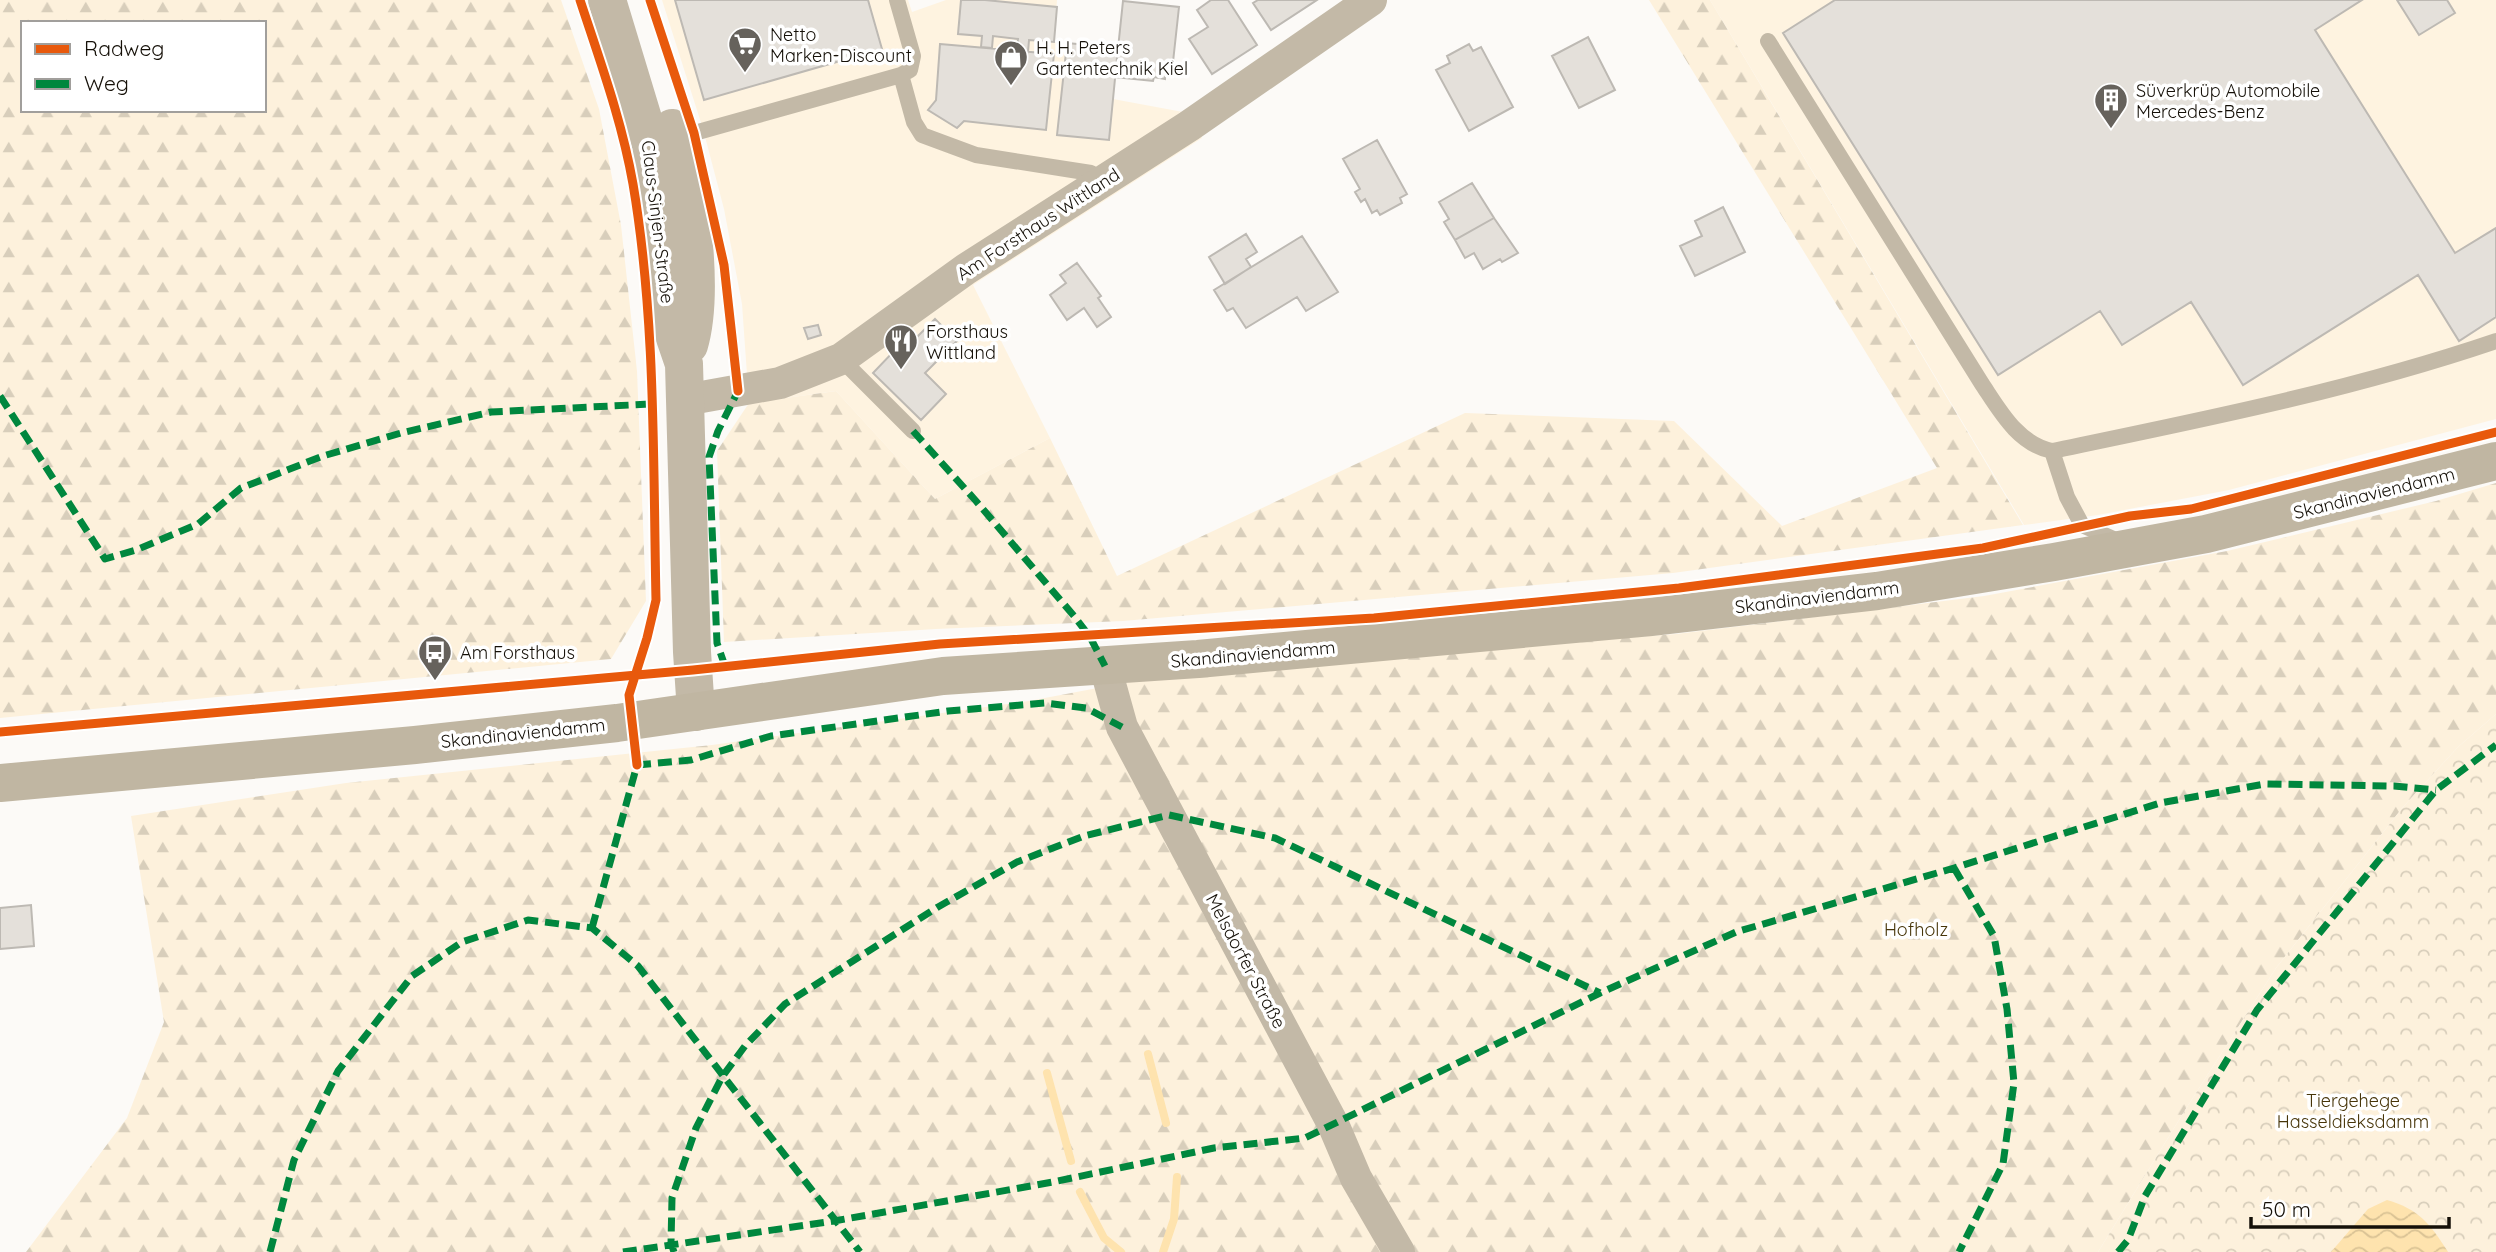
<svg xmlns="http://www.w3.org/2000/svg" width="2496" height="1252" font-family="Quicksand,sans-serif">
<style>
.built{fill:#fef3e0}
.forest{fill:url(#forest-firs);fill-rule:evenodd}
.park{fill:url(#park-crowns)}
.water{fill:url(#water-waves)}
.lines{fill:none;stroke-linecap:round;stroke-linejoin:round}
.stream{stroke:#fee3ae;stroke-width:8}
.building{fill:#e4e0da;stroke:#bdb9b3;stroke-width:2}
.service{stroke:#c3b9a7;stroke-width:16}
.minor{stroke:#c3b9a7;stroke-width:32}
.tertiary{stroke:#c3b9a7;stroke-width:38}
.secondary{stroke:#c0b6a2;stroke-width:38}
.quiet{stroke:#00873e;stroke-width:7;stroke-dasharray:14 7;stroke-linecap:butt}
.cycleway-casing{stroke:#fff;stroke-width:13}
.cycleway{stroke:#e8590c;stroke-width:9}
.labels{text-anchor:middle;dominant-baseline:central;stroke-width:7;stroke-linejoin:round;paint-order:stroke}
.poi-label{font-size:18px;fill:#151008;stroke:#fff;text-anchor:start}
.street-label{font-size:18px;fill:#151008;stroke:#fff}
.park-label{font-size:18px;fill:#473509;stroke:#fff}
</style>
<defs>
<pattern id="forest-firs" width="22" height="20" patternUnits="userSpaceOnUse" patternTransform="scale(1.75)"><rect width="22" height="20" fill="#fdf1dc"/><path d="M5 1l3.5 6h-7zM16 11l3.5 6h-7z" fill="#d8cebb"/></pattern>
<pattern id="park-crowns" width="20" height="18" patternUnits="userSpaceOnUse" patternTransform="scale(1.75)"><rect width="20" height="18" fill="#fdf1dc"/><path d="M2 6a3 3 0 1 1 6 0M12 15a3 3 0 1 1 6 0" fill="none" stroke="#d8cebb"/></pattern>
<pattern id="water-waves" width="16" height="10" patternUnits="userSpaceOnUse" patternTransform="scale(1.75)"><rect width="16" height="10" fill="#fee3ae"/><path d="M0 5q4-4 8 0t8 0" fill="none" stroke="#d9c294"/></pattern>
</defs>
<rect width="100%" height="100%" fill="#fcfaf7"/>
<!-- built -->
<path class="built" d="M662,0H908L912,12L946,0H1057L1054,42L1118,48L1113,99L1183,112L1202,138L973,285L1050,438L935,499L836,391L749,403L742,304L724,209L703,129Z
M1710,0H2496V419L2229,490L2098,515L2024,525Z"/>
<!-- forest -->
<path class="forest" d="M0,0H561L599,109L621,225L637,371L646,601L611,659L0,718ZM23,23H264V110H23Z
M1649,0H1710L2023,525L1673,573L1123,621L936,629L724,642L717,451L749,403L836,391L935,499L1050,438L1117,576L1465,413L1674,421L1782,526L1937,468Z
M2496,483V714L2458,747L2403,807L2276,968L2187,1107L2098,1252H26L127,1118L164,1022L131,816L346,783L712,745L1029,701L1203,668L1676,634L1984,596L2227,551L2436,501Z"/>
<!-- park -->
<path class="park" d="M2496,714V1252H2098L2187,1107L2276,968L2403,807L2458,747Z"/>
<!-- water -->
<path class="water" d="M2387,1200C2419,1209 2431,1225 2448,1252H2331L2368,1209Z"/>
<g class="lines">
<!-- stream -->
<path class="stream" d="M1148,1054L1166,1123
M1047,1073L1071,1161
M1080,1192L1104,1238L1121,1252
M1163,1252L1174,1219L1177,1177"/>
</g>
<!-- building -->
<path class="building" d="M675,0H868L882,49L704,100Z
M961,0H985L1057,7L1054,42L1029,40L1028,52L1017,50L1018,39L993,36L992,48L981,47L982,36L958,34Z
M1211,0H1228L1257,45L1212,74L1189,39L1208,27L1197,10Z
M1258,0H1317L1271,30L1253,3Z
M1835,0H2362L2315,30L2455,253L2496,228V317L2459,341L2418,275L2243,385L2191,302L2122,345L2100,311L1998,375L1783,33Z
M2397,0H2447L2455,13L2419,35Z
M1123,1L1179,7L1173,62H1166L1165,79L1154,77L1153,81L1115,77Z
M1588,37L1615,90L1579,108L1552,56Z
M1067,43L1118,48L1109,140L1057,135Z
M940,44L1054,54L1046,130L964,121L957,128L928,110L936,100Z
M1469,44L1473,51L1481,47L1513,107L1469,131L1436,70L1450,63L1447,56Z
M1377,140L1407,194L1400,198L1402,203L1380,215L1377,210L1372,213L1365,199L1361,202L1355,192L1360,189L1343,159Z
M1472,183L1494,218L1455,240L1444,222L1449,219L1439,202Z
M1723,207L1745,252L1695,276L1680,246L1702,236L1695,221Z
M1494,218L1518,253L1502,262L1500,259L1483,269L1474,253L1465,258L1455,240Z
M1246,234L1257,252L1246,259L1251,267L1225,284L1209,257Z
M1302,236L1338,292L1306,311L1297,297L1246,328L1233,308L1227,311L1214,290Z
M1077,263L1101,296L1098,298L1111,317L1097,327L1084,308L1067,320L1050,295L1066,283L1060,275Z
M935,319L957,341L925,373L946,394L921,420L873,373L893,352L898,356Z
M818,325L821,335L808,339L804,328Z
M31,905L34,946L0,949V908Z"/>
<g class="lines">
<!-- service -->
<path class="service" d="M1768,41L1982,384C2000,411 2018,444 2052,451C2201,420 2352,390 2496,341
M901,75L914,122L922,135L976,155L1091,173L1099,185
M673,139L901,75L910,70L913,56L897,0
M841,359L913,431
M2052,451L2067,497L2082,525L2118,541"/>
<!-- minor -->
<path class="minor" d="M685,400L780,383L841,359L966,269L1189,126L1371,0
M1105,666L1122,727L1333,1124L1356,1178L1399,1252"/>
<!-- tertiary -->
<path class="tertiary" d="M607,0L651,145L672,329L684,364L692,652L696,712
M672,128C690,182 705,291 689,345"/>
<!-- secondary -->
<path class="secondary" d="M0,783L415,745L617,723L943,676L1198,659L1651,617L1877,591L2054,562L2206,534L2496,461"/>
<!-- quiet -->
<path class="quiet" d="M0,396L105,559L136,550L198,524L241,488L323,456L401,433L491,412L651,404
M913,431L976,501L1074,616L1090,637L1105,666
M725,666L717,643L709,457L718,431L738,391V387
M637,765L691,760L771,736L948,711L1045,703L1086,708L1122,727
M1954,868L1994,936L2007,1009L2014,1083L2003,1164L1959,1252
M592,928L637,765L636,759
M270,1252L294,1160L338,1071L412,976L462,942L528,920L592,928L638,966L860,1252
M623,1252L834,1221L1053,1182L1214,1148L1305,1138L1600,993L1736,932L1954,868L2160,803L2265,784L2394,786L2436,790
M674,1252L671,1243L672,1198L696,1128L722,1077L745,1046L785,1004L938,907L1017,862L1084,836L1169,815L1275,838L1600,993
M2118,1252L2128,1240L2145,1196L2257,1010L2436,790L2496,745"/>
<!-- cycleway casing -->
<g class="cycleway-casing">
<path id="cycleway" d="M580,0C600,61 622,121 633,184C656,319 653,463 656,600L647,638L629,695L637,765
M650,0L694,133L724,265L738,391
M0,732L693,670L940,644L1374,618L1679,588L1983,548L2130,516L2191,509L2496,432"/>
</g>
<!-- cycleway -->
<use href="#cycleway" class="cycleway"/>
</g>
<!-- icons -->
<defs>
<g id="supermarket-pin" transform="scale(1.75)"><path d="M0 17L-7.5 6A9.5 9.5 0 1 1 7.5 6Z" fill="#66625c" stroke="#fff"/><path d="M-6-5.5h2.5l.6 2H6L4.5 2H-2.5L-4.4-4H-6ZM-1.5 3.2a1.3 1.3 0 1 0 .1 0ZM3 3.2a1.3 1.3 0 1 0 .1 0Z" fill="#fff"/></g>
<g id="shop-pin" transform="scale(1.75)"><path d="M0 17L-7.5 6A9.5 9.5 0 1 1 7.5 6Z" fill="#66625c" stroke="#fff"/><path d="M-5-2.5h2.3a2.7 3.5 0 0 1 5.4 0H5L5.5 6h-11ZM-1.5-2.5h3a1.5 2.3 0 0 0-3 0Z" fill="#fff"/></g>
<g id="building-pin" transform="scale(1.75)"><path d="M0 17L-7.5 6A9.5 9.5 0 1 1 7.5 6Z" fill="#66625c" stroke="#fff"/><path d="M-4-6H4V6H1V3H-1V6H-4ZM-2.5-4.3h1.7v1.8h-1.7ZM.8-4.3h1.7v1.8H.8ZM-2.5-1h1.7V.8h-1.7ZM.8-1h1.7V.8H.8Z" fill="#fff"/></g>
<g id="restaurant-pin" transform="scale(1.75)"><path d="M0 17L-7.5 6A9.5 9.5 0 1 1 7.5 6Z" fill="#66625c" stroke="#fff"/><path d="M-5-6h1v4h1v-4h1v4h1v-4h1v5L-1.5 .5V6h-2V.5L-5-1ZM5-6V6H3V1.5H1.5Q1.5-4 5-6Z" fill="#fff"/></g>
<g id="bus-pin" transform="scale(1.75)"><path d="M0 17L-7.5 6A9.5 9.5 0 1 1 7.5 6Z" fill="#66625c" stroke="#fff"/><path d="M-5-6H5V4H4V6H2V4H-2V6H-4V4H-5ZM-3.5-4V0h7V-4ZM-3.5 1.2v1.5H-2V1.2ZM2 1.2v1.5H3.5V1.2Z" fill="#fff"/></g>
</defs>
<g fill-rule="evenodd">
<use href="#supermarket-pin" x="745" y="44"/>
<use href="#shop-pin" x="1011" y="57"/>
<use href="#building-pin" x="2111" y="100"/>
<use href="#restaurant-pin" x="901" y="341"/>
<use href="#bus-pin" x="435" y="652"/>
</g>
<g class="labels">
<!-- poi labels -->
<g class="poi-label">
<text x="770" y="34">Netto<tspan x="770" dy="21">Marken-Discount</tspan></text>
<text x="1036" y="47">H. H. Peters<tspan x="1036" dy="21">Gartentechnik Kiel</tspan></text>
<text x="2136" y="90">Süverkrüp Automobile<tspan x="2136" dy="21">Mercedes-Benz</tspan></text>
<text x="926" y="331">Forsthaus<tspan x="926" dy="21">Wittland</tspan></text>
<text x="460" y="652">Am Forsthaus</text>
</g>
<!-- street labels -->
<g class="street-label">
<text transform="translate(658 222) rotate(83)">Claus-Sinjen-Straße</text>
<text transform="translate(1038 224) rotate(-33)">Am Forsthaus Wittland</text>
<text transform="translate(2374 493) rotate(-14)">Skandinaviendamm</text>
<text transform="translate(1817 597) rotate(-7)">Skandinaviendamm</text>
<text transform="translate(1253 654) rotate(-5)">Skandinaviendamm</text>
<text transform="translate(523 733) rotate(-6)">Skandinaviendamm</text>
<text transform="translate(1246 961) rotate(62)">Melsdorfer Straße</text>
</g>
<!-- park labels -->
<g class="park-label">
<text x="1916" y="929">Hofholz</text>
<text x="2353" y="1100">Tiergehege<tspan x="2353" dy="21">Hasseldieksdamm</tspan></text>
</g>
</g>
<!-- legend -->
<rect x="21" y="21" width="245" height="91" fill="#ffffff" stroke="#a19f9c" stroke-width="2"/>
<rect x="35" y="44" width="35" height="10" fill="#e8590c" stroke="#a19f9c" stroke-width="2"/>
<text x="84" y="56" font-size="21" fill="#151008">Radweg</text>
<rect x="35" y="79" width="35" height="10" fill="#00873e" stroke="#a19f9c" stroke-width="2"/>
<text x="84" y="91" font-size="21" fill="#151008">Weg</text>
<!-- scale -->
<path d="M2251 1217v10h198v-10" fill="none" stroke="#151008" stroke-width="3.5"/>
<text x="2262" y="1217" font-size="21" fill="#151008" stroke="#ffffff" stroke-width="5" paint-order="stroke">50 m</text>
</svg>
